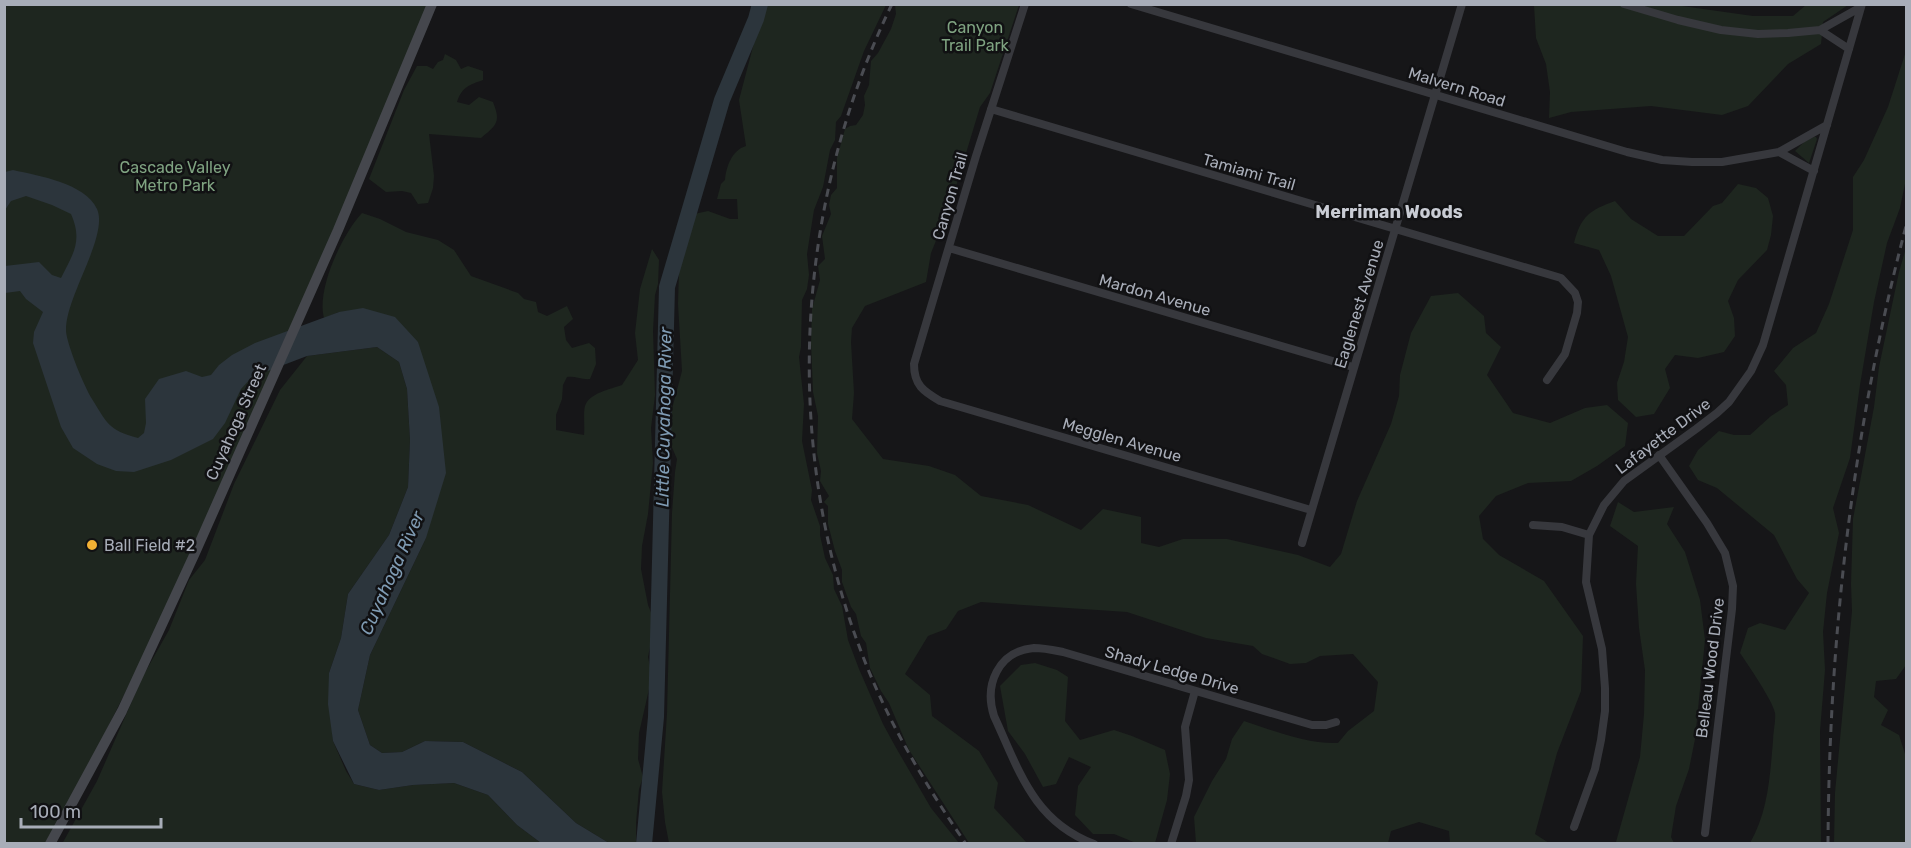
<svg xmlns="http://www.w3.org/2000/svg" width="1911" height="848" font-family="Rubik,sans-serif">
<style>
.green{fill:#1e261f}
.water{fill:#2c353c}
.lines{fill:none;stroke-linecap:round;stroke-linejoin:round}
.river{stroke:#2c353c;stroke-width:16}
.street{stroke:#37383d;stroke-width:8}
.secondary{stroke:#45474d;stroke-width:10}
.rail{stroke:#4a4c52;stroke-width:3;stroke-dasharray:8 6;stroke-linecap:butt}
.poi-dot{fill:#f2b134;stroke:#111113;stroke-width:2}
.labels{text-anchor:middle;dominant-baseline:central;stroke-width:5;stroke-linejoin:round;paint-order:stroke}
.park-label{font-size:16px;fill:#7fa381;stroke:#111113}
.street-label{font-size:16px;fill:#a8adb8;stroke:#111113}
.poi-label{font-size:16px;fill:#a8adb8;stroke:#111113;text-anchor:start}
.neighbourhood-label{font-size:18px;font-weight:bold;fill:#c9ccd4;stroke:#111113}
.water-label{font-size:18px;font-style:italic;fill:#7f9bb3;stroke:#111113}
</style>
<rect width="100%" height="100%" fill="#161618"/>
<!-- green -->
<path class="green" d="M4,5H432L195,553L50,843H5Z
M764,5H886L864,51L841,116L836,122L835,140L830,150L823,187L814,210L807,254L809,275L807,289L802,300L801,347L799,357L804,404L802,441L812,490L811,500L820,526V535L825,558L833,575L834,589L842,606L848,640L859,669L883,724L895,746L931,808L959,843H669L665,822L662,792L667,713L672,513L675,472L677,459L671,445L668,424L682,371L678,304L679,271L684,238L694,214L708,211L730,219H738L737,199H717L721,184L725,180C726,167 732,150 746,146L739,100Z
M895,5H1019L990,93L980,107L950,206L931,253L926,282L865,306L852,328L851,342L854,393L852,419L883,459L929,466L955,475L981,496L1028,505L1081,530L1103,509L1141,517V543L1159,547L1183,539H1227L1298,555L1330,567L1341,554L1357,501L1391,424L1399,396L1400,375L1411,333L1431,296L1458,293L1484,316L1486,333L1501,347L1487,375L1513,413L1550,423L1585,408L1607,405L1628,423L1625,446L1597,466L1571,481L1528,483L1496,496L1479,516L1483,539L1499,555L1544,581L1583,636L1581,691L1557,753L1535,834L1549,843H1554H1450L1449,831L1419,822L1391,831L1388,843H1196L1194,817L1212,781L1226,759L1232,739L1244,721C1275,731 1306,744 1338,743L1348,731L1374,711L1378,682L1353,654L1320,656L1306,663L1290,664L1262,654L1253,646L1206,638L1127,612L981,602L958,611L946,629L928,636L905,674L930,695L932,716L979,751L998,783L994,808L1027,843H969L909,750L889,703L881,691L870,668L866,643L861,636L856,614L851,607L842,582V570L835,551L828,524V506L824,502L829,496L820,481L821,471L817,453L818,416L813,392L811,343L812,309L820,280L818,266L825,259L822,236L831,214L829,205L831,195L837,188V158L845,129L850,126L856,125L863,115L865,105L864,96L869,85L871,61L878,53L891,29L896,14Z
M1534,5H1675L1753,16H1793L1806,5H1848L1823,22L1821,44L1788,64L1748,106L1722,115L1651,106L1571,112L1549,118L1550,92L1546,64L1536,38Z
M1906,51V179L1900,208L1887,243L1874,302L1860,385L1850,458L1833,508L1839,533L1827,593L1823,632L1825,670L1820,731L1821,843H1750C1768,812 1770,776 1773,741C1773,732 1776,721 1775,713C1773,701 1748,665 1740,653L1748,628L1760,623L1785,630L1809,593L1797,579L1774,535L1717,488L1698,480L1689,466L1698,450L1719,431L1734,435H1750L1771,416L1788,405L1786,385L1774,371L1793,348L1816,333L1829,304L1853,230V177L1864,160L1888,107Z
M445,54L456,60L461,69L468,66L483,71V80C469,85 462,87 457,102L469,105L479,97L493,102C501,122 497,125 481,138L429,134L434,176L433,188L428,203L418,204L411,193L402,191L386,192L369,179L404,90L417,66H427L433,69L438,62L443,60Z
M1814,137H1816L1817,139L1809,163L1795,151L1804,142Z
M1738,184L1756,188L1768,198L1773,216L1771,235L1767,250L1738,280L1728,301L1734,318L1735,336L1724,352L1698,358L1675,355L1665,369L1670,388L1654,414L1636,417L1618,400L1617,383L1624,362L1628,337L1611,276L1599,250L1574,243C1581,216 1590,210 1615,201L1631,219L1658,236H1684L1713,206L1722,203Z
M362,213L380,219L406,232L438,240L454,250L471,276L518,293L524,299L536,302L538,312L547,316L567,306L573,319L564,327L566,340L572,348L589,343L595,348L596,364L590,379C582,380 576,376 567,377L563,385L562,399L556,415V430L584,435C585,426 583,414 585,406C589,393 611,389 622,385L638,360L635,333L640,289L652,249L659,260L658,284L655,295L653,331L655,395L651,428L653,463L648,514L642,546L641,569L648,605L652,615L653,632L648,657L652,676L639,733L638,759L643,777L639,789L636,823V843H609L576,823L522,772L463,742L425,741L402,752L382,753L370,745L358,710L370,655L426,538L418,342L339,312L324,318C316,289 343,233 362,213Z
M1906,248V665L1896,679L1876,681L1874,697L1888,710L1881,725L1899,735L1905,754H1906V843H1834L1835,793L1852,611L1851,584L1853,519L1874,407L1879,367L1899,272Z
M377,347L399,362L407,389L410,440L408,487L389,535L348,594L341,638L329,673L333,741L346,771L354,784L379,790L413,785L454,783L488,795L517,825L541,843L62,844L97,781L143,676L169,630L189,580L205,560L234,484L280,390L307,356Z
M1618,502L1634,512L1674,507L1667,524L1685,552L1700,600L1705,640L1695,739L1689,769L1676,806L1671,837L1674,843H1613L1616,842L1640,757L1644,714L1645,670L1639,628L1636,584L1638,546L1610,526Z
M1035,663L1057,670L1068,677L1065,721L1080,740L1114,730L1132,736L1165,750L1170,774L1167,800L1155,843H1136L1114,834H1093L1075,815L1078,786L1091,767L1069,757L1056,784L1043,787L1025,754L1008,731L1000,686L1021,665Z"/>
<!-- water -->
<path class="water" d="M13,170C39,176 85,183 97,209C109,236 65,297 66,331C67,345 84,386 92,399C107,423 108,430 138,438L144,433L146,423L145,399L159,379L186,371L202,377L211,375L219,365L232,355L255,343L339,312L363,308L395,317L418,342L439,407L446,473L426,538L370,655L358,710L370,745L382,753L402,752L425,741L463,742L522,772L576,823L609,843H541L517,825L488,795L454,783L413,785L379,790L354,784L333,741L328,704L329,673L341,638L348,594L389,535L408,487L410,440L407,389L399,362L377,347L307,356L252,377L241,389L225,423L213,439L171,460L134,472L116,471L97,464L73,448L61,427L33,343L34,332L43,312L26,299L20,291L5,293V266L39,262L52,275L61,278C73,254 83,241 71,214L52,205L26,196L11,201L5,210V172Z"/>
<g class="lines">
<!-- river -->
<path class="river" d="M644,844L656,717L667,287L722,100L756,19L760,4"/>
<!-- street -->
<path class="street" d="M1025,4L976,156L914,364C914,385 923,391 940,401L1311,510
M1131,4L1627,152L1662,160L1692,162H1722L1779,152L1814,171
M1624,4L1678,20L1721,30L1758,34L1788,33L1820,30L1849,49
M1820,30L1861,7
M991,109L1561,278L1575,293L1578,302L1577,313L1565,354L1547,380
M1779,152L1827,125
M949,248L1353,367
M1659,455L1707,523L1725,553L1733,586L1732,609L1705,833
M1533,525L1562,527L1589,535
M1302,543L1462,4
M1574,827L1595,769L1601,740L1605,711V688L1602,649L1586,582L1589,535L1604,505L1624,481L1696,429L1717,413L1729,402L1751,371L1763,345L1862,4
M1094,844C1033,821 1019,770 994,716C984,685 998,651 1034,648C1044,648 1053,650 1063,652L1312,725H1326L1336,722
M1171,844L1186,796L1189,780L1185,727L1195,691"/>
<!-- secondary -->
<path class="secondary" d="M50,844L122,711L195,553L338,230L432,4"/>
<!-- rail -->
<path class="rail" d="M892,4C791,213 781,460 870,674C895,734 929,790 966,844
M1828,844C1829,636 1853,427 1906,226"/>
</g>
<!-- markers -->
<circle class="poi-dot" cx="92" cy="545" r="6"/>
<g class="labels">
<!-- park labels -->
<g class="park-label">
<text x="975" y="27">Canyon<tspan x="975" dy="18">Trail Park</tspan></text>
<text x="175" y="167">Cascade Valley<tspan x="175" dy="18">Metro Park</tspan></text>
</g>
<!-- street labels -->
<g class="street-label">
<text transform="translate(1457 87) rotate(17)">Malvern Road</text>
<text transform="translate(1249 172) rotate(16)">Tamiami Trail</text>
<text transform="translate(950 196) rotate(-74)">Canyon Trail</text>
<text transform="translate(1155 295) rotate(16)">Mardon Avenue</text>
<text transform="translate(1359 304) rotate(-73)">Eaglenest Avenue</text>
<text transform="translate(236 422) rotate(-66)">Cuyahoga Street</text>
<text transform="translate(1663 436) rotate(-37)">Lafayette Drive</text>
<text transform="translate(1122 440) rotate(16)">Megglen Avenue</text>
<text transform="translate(1710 668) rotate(-83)">Belleau Wood Drive</text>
<text transform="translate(1172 670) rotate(16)">Shady Ledge Drive</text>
</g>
<!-- poi labels -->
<g class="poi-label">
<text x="104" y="545">Ball Field #2</text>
</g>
<!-- neighbourhood labels -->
<g class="neighbourhood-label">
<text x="1389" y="212">Merriman Woods</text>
</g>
<!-- water labels -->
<g class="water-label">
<text transform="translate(664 417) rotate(-89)">Little Cuyahoga River</text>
<text transform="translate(392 573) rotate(-66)">Cuyahoga River</text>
</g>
</g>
<!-- border -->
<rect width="1911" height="848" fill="none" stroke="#a8adb8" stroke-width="12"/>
<!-- scale -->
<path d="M21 818v9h140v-9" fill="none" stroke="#a8adb8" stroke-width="3"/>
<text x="30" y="818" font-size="18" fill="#a8adb8" stroke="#111113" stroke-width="4.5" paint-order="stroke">100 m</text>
</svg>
